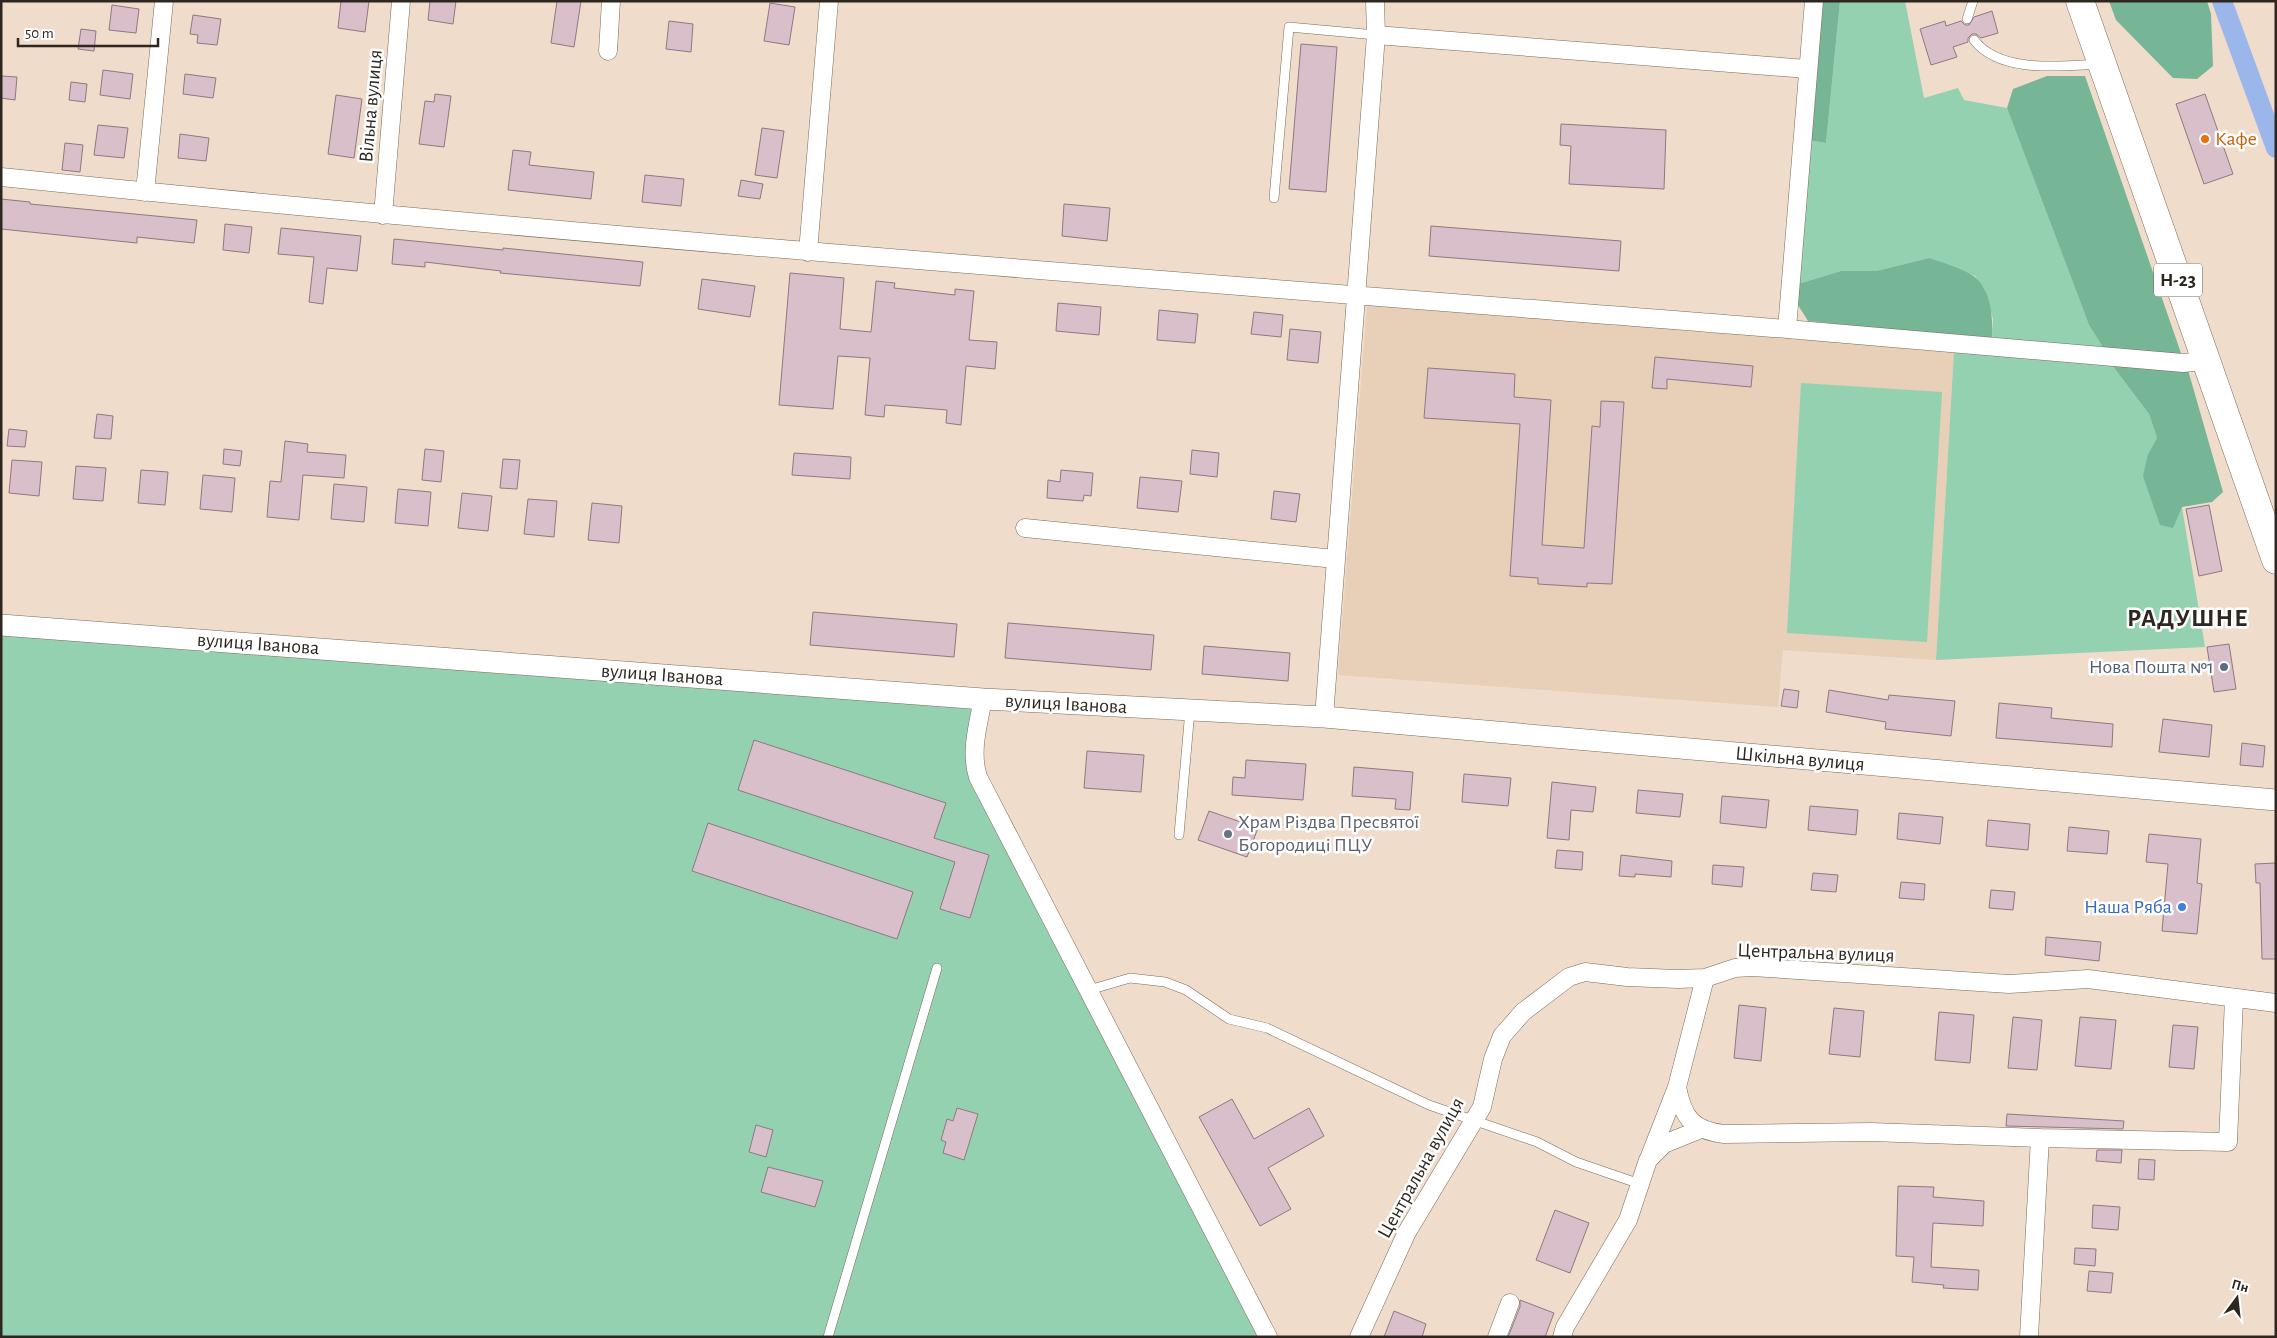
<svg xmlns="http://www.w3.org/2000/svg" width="2277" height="1338" font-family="'Alegreya Sans',sans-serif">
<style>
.built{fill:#e7cfb8}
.green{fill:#93d1b0}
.forest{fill:#76b595}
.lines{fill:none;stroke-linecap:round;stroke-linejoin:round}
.canal{stroke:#9bb6ea;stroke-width:20}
.building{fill:#d9bfc9;stroke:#8f7881}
.service-casing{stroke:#7b6a5a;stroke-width:10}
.minor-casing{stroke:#7b6a5a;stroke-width:19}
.tertiary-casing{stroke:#7b6a5a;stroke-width:22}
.primary-casing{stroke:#7b6a5a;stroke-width:29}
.service{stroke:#fff;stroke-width:9}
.minor{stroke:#fff;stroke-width:18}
.tertiary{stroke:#fff;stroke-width:21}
.primary{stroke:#fff;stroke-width:28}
.food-dot{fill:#e8710a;stroke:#fff;stroke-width:2}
.service-dot{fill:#5c6f8a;stroke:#fff;stroke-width:2}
.worship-dot{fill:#6b7280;stroke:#fff;stroke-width:2}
.shop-dot{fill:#3f7fe0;stroke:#fff;stroke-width:2}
.labels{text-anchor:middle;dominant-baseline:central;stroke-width:5;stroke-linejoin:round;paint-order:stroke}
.shield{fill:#fff;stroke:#6d6863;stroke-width:1}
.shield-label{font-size:19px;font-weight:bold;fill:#2e2720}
.street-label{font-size:20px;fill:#2e2720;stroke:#fff}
.food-label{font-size:20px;fill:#c56008;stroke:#fff;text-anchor:start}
.service-label{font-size:20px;fill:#4e5e75;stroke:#fff;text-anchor:end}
.worship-label{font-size:20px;fill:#5b616d;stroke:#fff;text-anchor:start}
.shop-label{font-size:20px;fill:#366cbe;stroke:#fff;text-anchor:end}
.district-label{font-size:25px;font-weight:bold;letter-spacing:1px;fill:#2e2720;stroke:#fff}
</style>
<rect width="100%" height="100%" fill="#f0dcca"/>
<!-- built -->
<path class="built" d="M1367,305L1954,351L1936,660L1783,650L1778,707L1338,675Z"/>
<!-- green -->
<path class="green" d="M1840,1H1905L1924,98L1958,88L1964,100L2007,108L2089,325L2104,349L1992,340L1993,319L1985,290L1975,276L1929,258L1876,271H1841L1798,284L1807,140L1826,143Z
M1954,351L2112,365L2149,414L2157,438L2148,454L2182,507L2205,647L1936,660Z
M1801,383L1942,392L1927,642L1787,633Z
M1,624L983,699L974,760L1268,1337H1Z"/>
<!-- forest -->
<path class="forest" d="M1820,1H1840L1826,143L1807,140Z
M2109,1H2207L2211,14L2213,66L2197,79L2173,78L2116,20Z
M2047,76H2085L2182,356L2104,349L2089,325L2007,108L2013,89Z
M1929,258C1941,262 1967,270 1976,278C1992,293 1993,319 1992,340L1808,321L1798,305V284L1841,271H1876Z
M2112,365L2188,370L2223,492L2212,502L2182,507L2173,528L2160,525L2143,476L2148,454L2157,438L2149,414Z"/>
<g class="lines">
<!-- canal -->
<path class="canal" d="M2222,1L2276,148"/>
</g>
<!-- building -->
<path class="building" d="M341,1H369L365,32L338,28Z
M430,1H456L453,24L428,20Z
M557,1H581L574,47L551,43Z
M770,3L795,7L789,45L764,41Z
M112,5L139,9L136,33L109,30Z
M1992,11L1998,33L1981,38L1976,34H1972L1968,38V42L1953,47L1957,57L1931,65L1920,29L1945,21L1946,26L1961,21L1965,25H1969L1974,17Z
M193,15L221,19L217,45L197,43L198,35L190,34Z
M669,21L693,24L691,52L666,49Z
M81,29L96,31L94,51L78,49Z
M1301,44L1337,47L1326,192L1289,189Z
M103,70L133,74L130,99L100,95Z
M185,74L216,78L213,98L183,94Z
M1,76L17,77L15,100L1,98Z
M71,82L87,84L85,102L69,100Z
M435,94L451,96L444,147L419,144L425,101L434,102Z
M2205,94L2233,174L2204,184L2176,104Z
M336,95L362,99L354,158L328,154Z
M1561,124L1666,130L1664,189L1569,184L1571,146L1560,145Z
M98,125L128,128L124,158L94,155Z
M762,128L784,131L777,178L755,175Z
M180,134L209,138L206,161L178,158Z
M65,143L83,145L80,172L62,170Z
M513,150L531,152L529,165L594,172L591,199L508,190Z
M645,175L684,179L681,206L642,202Z
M741,180L763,184L760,199L738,196Z
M1,199L30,202V204L197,220L194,243L137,237V243L1,229Z
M1064,204L1110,208L1107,241L1062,236Z
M225,224L252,227L249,253L223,250Z
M1431,226L1621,241L1619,271L1429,256Z
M281,228L361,236L357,271L327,268L323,304L309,302L314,257L278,254Z
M394,239L503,250V248L643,262L640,286L500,273L501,271L425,262V267L392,264Z
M790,273L844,278L840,329L871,332L876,281L895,283L894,288L955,295V289L974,291L969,340L997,342L995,369L966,366L961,425L946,423L947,410L885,405L884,417L865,415L870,358L838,356L833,409L779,405Z
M702,279L755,286L750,317L698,309Z
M1058,303L1101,307L1099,335L1056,331Z
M1159,310L1198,314L1195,343L1157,340Z
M1254,312L1283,315L1281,337L1251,334Z
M1290,329L1321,332L1318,363L1287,360Z
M1655,357L1753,366L1751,387L1667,379V389L1652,388Z
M1428,368L1515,374L1514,397L1551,400L1542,545L1584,548L1592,426L1600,427L1601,401L1624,402L1612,584L1587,583V587L1538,584V578L1510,576L1520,424L1424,418Z
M97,414L113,416L111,439L94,438Z
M9,429L27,431L25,447L7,446Z
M285,441L308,444L307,452L346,455L344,478L303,475L299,520L267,517L270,481L281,482Z
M224,449L242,451L240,466L223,464Z
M425,449L444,451L441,482L422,480Z
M1192,450L1219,453L1217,477L1190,474Z
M794,453L851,457L850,479L792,475Z
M503,459L520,460L517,489L500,488Z
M12,460L42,462L39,496L9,493Z
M76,466L106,468L103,501L73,499Z
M141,470L168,472L165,505L138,503Z
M1061,470L1093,473L1091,496L1084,495L1083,501L1047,498L1048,480L1060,482Z
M203,475L235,478L232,512L200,509Z
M1140,477L1182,481L1178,512L1137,508Z
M334,484L367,487L364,522L331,519Z
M398,489L431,492L428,526L395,523Z
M1274,491L1300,494L1296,522L1271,519Z
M462,493L492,496L488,531L458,528Z
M528,499L557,501L554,537L524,534Z
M592,503L622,506L619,543L588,540Z
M2209,505L2222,571L2199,576L2186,509Z
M813,612L957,624L954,657L810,645Z
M1008,623L1154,635L1151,670L1005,658Z
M2229,644L2236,689L2214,692L2207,647Z
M1204,646L1290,653L1288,681L1202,674Z
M1784,689L1799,691L1797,708L1781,706Z
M1829,690L1888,700L1889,695L1955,701L1951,736L1885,729L1886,722L1826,712Z
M1999,703L2052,708L2051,718L2113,724L2112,747L1996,738Z
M2163,719L2212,725L2209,757L2159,752Z
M754,740L946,803L934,838L989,855L970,918L940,909L955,862L738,790Z
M2242,743L2265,746L2263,767L2240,765Z
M1087,751L1144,755L1141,792L1084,788Z
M1246,760L1306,764L1303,800L1232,795L1233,777L1245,778Z
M1354,767L1413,772L1410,810L1395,809L1396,799L1352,796Z
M1464,774L1511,778L1508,806L1462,802Z
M1552,782L1596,787L1593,812L1571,810L1569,840L1547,838Z
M1638,790L1683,794L1680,817L1636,813Z
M1722,796L1769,800L1766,828L1720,823Z
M1810,806L1858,810L1856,835L1808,830Z
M1209,811L1258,828L1247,857L1198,840Z
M1899,813L1943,817L1940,844L1897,839Z
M1988,820L2030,824L2028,850L1986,846Z
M708,823L913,892L897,939L692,871Z
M2069,827L2109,831L2107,854L2067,851Z
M2149,834L2201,839L2197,883L2202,884L2197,934L2162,931L2168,864L2146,862Z
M1557,850L1583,852L1582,870L1555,868Z
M1621,855L1672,861L1671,877L1635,874V877L1619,876Z
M2276,863V959H2262L2260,883H2256L2255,864Z
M1713,865L1744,867L1742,887L1712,884Z
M1813,873L1838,875L1836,892L1811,890Z
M1901,882L1925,884L1924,900L1899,898Z
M1991,890L2015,892L2013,910L1989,908Z
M2046,937L2101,942L2099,961L2045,955Z
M1739,1005L1766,1008L1761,1061L1734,1058Z
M1834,1008L1864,1011L1860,1057L1829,1054Z
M1939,1012L1974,1015L1970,1063L1935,1060Z
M2013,1017L2042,1020L2037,1070L2008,1068Z
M2080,1017L2116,1020L2111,1069L2075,1066Z
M2173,1025L2198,1027L2194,1069L2169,1067Z
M1232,1099L1254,1139L1309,1108L1324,1136L1268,1168L1291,1209L1260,1226L1199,1117Z
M957,1108L978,1114L964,1160L943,1153L946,1142L941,1140L947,1119L953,1121Z
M2007,1114L2124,1121L2123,1129L2006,1126Z
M756,1125L773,1130L766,1157L749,1152Z
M2097,1150H2122L2121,1163L2096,1161Z
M2139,1159L2155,1160L2154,1180L2138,1179Z
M768,1167L823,1181L815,1207L761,1192Z
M1898,1186L1934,1187L1933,1197L1984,1201L1983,1226L1933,1223L1931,1267L1979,1270L1978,1290L1943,1288L1944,1285L1912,1282L1914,1257L1896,1256Z
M2093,1205L2120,1207L2118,1230L2092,1228Z
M1555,1210L1589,1223L1570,1273L1536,1260Z
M2075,1248L2096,1249L2095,1266L2074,1264Z
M2089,1271L2113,1273L2111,1293L2087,1291Z
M1520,1300L1554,1313L1545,1337H1508L1520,1307Z
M1394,1311L1426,1324L1422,1337H1384Z"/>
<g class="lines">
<!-- service casing -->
<g class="service-casing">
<path id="service" d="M1967,19L1973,1
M1974,40C2000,74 2062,66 2100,64
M1274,198L1289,27L1376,35
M1179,835L1190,710
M1089,990L1130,978L1165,982L1186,990L1229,1019L1267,1028L1429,1105L1537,1142L1576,1162L1640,1184
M828,1337L937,968"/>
</g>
<!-- minor casing -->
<g class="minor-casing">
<path id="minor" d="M1814,1L1787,329L2183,363L2206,361
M1376,35L1807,69
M608,51L611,1
M1,177C595,238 1191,282 1787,329
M145,192L164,1
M383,215L401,1
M808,252L829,1
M1025,528L1335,559
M983,699C978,725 970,752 978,777L1268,1337
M1324,717L1376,35L1375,1
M1705,978L1677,1087C1683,1118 1692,1130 1724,1134L1871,1132L2040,1138L2228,1142L2234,999
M1650,1156L1677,1087
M1359,1337L1407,1232L1482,1107L1493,1059L1502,1036L1523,1012L1569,977L1585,972L1627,977L1678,979L1705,978L1735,968L1752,967L2009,984L2088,979L2276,1003
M1497,1337L1510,1303
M1562,1337L1565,1327L1628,1220L1648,1160L1664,1144L1701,1129
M2029,1337L2040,1138"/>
</g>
<!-- tertiary casing -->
<g class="tertiary-casing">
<path id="tertiary" d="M1,625L983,699L1324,717L2276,800"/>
</g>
<!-- primary casing -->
<g class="primary-casing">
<path id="primary" d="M2080,1L2276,560"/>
</g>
<!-- service -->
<use href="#service" class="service"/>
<!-- minor -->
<use href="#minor" class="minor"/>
<!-- tertiary -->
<use href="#tertiary" class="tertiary"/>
<!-- primary -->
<use href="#primary" class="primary"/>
</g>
<!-- markers -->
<circle class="food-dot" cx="2205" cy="139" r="5"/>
<circle class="service-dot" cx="2224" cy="667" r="5"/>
<circle class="worship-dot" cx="1228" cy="834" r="5"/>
<circle class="shop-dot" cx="2182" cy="907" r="5"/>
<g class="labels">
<!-- shield labels -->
<rect class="shield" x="2154" y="263.5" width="48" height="33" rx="4"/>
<g class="shield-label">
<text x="2178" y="280">Н-23</text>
</g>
<!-- street labels -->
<g class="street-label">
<text transform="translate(371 106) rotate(-85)">Вільна вулиця</text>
<text transform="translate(258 644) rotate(4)">вулиця Іванова</text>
<text transform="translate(662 675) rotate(4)">вулиця Іванова</text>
<text transform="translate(1066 704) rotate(3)">вулиця Іванова</text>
<text transform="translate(1800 759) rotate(5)">Шкільна вулиця</text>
<text transform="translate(1816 953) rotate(2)">Центральна вулиця</text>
<text transform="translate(1421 1168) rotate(-61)">Центральна вулиця</text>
</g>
<!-- food labels -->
<g class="food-label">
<text x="2215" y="139">Кафе</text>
</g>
<!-- service labels -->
<g class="service-label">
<text x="2214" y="667">Нова Пошта №1</text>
</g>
<!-- worship labels -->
<g class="worship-label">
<text x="1238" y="822">Храм Різдва Пресвятої<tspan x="1238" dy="23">Богородиці ПЦУ</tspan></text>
</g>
<!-- shop labels -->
<g class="shop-label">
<text x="2172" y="907">Наша Ряба</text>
</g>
<!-- district labels -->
<g class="district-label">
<text x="2188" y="618">РАДУШНЕ</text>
</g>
</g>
<!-- border -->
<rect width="2277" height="1338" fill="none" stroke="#2e2720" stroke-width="5"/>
<!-- north arrow -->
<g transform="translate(2237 1298) rotate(15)" stroke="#ffffff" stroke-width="4" paint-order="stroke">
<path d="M0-4L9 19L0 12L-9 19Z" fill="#2e2720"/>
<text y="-8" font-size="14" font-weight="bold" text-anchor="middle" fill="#2e2720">Пн</text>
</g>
<!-- scale -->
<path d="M18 38v8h140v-8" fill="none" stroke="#2e2720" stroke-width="2.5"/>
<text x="25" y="38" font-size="15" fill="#2e2720" stroke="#ffffff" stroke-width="4" paint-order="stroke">50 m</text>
</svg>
